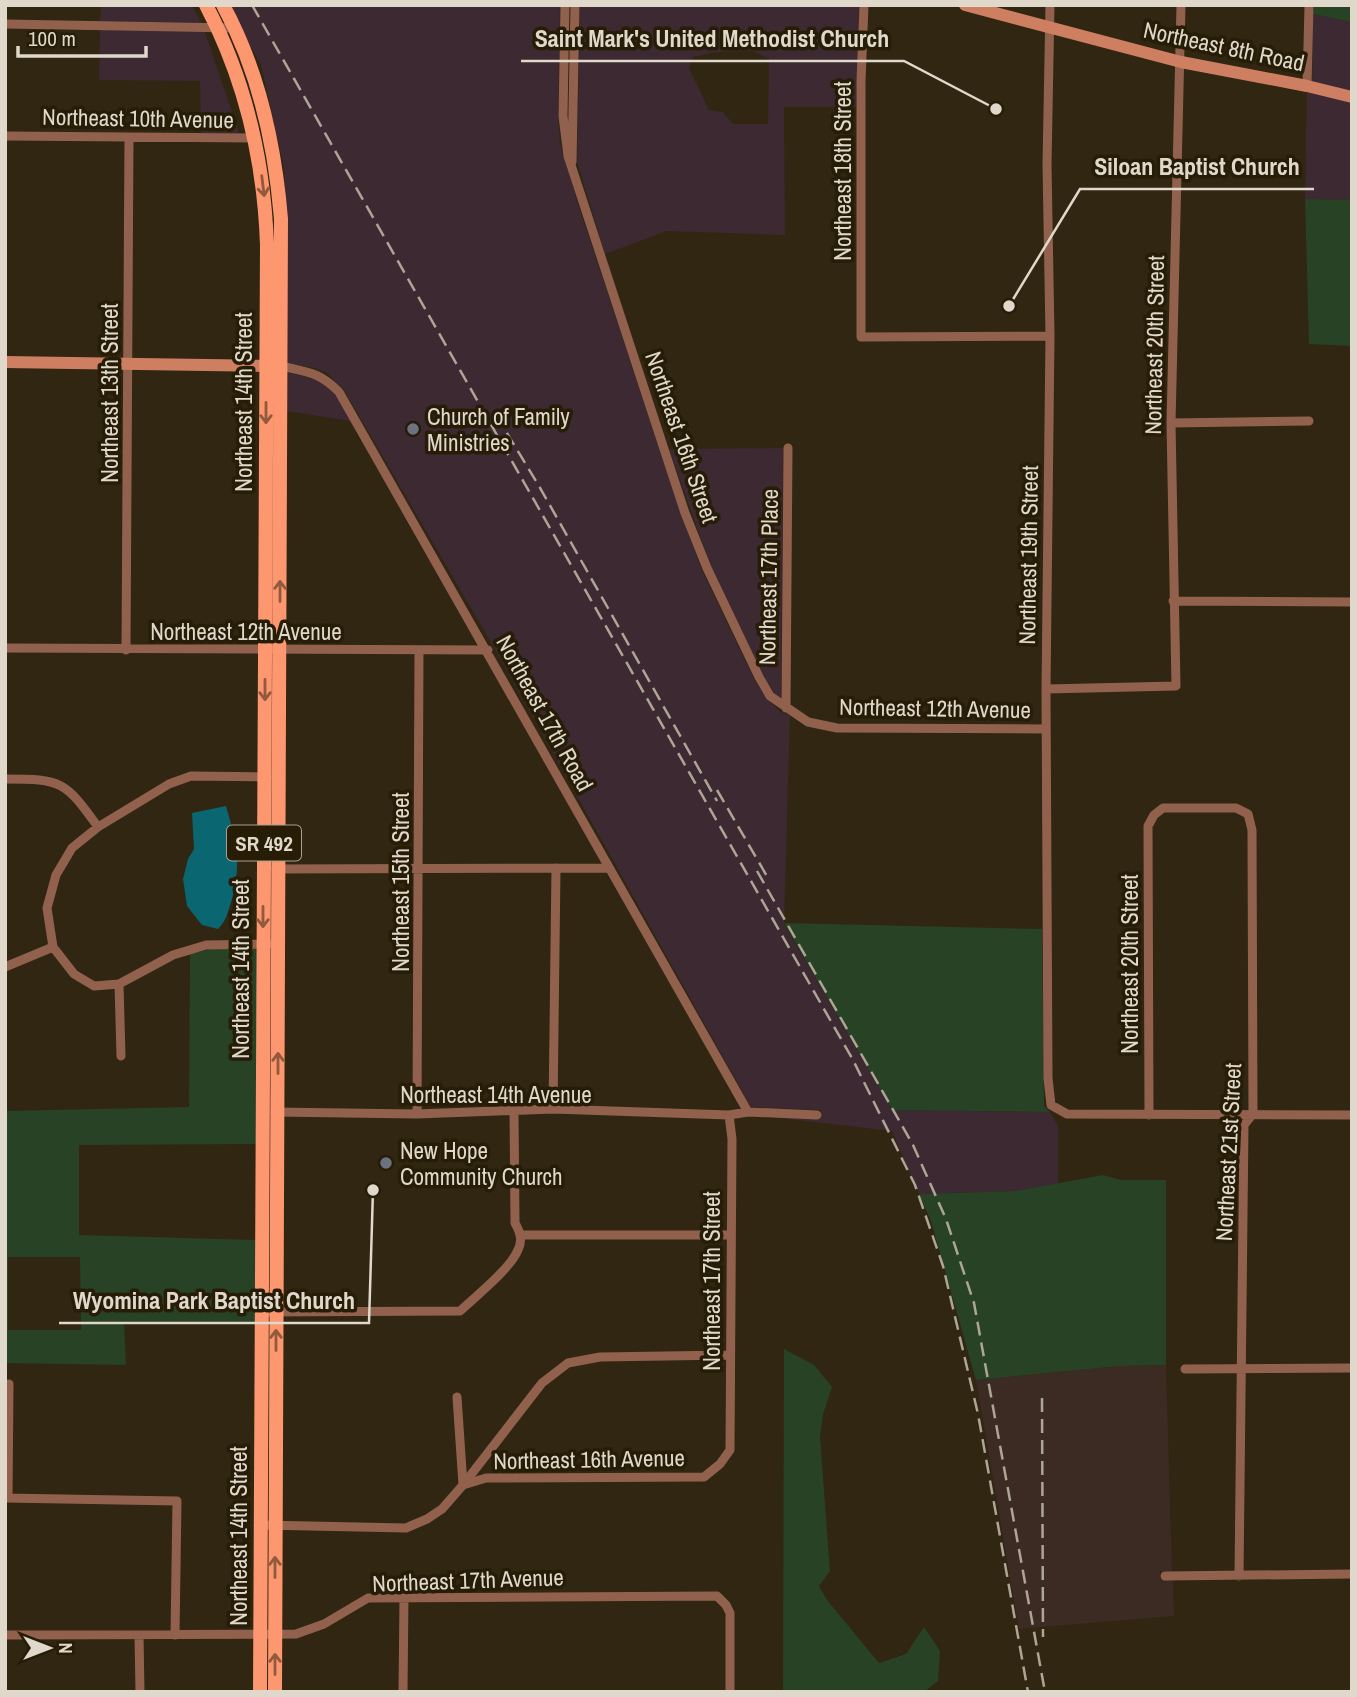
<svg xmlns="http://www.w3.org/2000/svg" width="1357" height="1697" font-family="'Archivo Narrow',sans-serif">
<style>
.commercial{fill:#3c2932;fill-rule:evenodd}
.industrial{fill:#3c2b22}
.green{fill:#284225;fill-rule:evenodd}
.water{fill:#0a6670}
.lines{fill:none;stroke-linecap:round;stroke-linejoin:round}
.street{stroke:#92614e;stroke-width:9}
.secondary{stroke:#ce7f62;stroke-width:12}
.primary{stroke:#fd9770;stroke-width:14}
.rail{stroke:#ada596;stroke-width:2.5;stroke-dasharray:14 7;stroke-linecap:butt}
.oneway{stroke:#925a3c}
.worship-dot{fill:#6b7280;stroke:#271d07;stroke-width:2.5}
.labels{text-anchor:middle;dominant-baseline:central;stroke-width:7;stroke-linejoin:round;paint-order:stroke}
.shield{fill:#271d07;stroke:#a8a090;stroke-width:2}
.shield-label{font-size:21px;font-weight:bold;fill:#dfd8cb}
.street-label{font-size:23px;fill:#dfd8cb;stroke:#271d07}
.poi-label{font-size:23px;fill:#dfd8cb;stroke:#271d07;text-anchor:start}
.leader{fill:none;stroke:#dfd8cb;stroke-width:2.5}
.callout-dot{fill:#dfd8cb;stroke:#271d07;stroke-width:2.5}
.callout-label{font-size:24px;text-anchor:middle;font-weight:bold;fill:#dfd8cb;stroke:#271d07;stroke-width:7;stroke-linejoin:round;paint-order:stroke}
</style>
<rect width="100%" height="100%" fill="#312611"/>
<!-- commercial -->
<path class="commercial" d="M101,5H192L201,23L100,21Z
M228,5H560L558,116L560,143L578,204L681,514L702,570L754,679L767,699L781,712L790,715L784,924L892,1110L1050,1112L1058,1126V1184L1016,1191L919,1194L892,1131L771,1117L821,1119V1110L751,1107L493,646L344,390L327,373L314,368L286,363L284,168L261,65Z
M580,5H859L856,107H784L785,235L667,231L605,254L577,162ZM753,51L769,59L768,124H733L723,112L709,110L689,68L693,57L717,52Z
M1313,14L1352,22V93L1312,82Z
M100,30L205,32L239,133H201L200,81L99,80Z
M1307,90L1352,102V200L1305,199Z
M286,372L322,381L335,394L351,421L286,411Z
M783,448L781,698L774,693L763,675L711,567L669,449Z"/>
<!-- industrial -->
<path class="industrial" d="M1166,1365L1172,1571H1160V1579L1173,1580L1174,1616L1019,1629L976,1380L1120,1366Z"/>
<!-- green -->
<path class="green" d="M1314,5H1352V22L1313,14Z
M1305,199L1352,200V346L1309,344Z
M784,923L1042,929L1044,1106L1050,1112L892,1110Z
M212,949H258L257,1144L79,1145V1235L257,1240V1323L124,1324L126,1365L5,1363V1111L189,1107L190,954ZM8,1257H80L81,1330H8Z
M1103,1175L1121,1180H1166V1365L1120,1366L976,1380L931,1221L919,1194L1016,1191Z
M784,1349L814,1365L832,1387L823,1414L820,1437L830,1571L819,1586L827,1600L879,1663L906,1654L924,1627L940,1651L938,1681L924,1692H783Z"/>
<!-- water -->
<path class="water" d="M226,806C236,841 242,863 232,899C228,911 227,920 218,929L202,925L187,906L183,879L188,859L194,849L192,813Z"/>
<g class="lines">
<!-- street -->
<path class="street" d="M565,5L563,116L568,156L685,513L707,568L759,677L770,696L808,722L837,728L1046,729
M864,5L861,81V337L1050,336
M1050,5L1047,164L1050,336L1046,689L1048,1078L1051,1105L1067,1114L1352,1115
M5,24L234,28
M1307,86L1309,5
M5,136L255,138
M572,162L575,5
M281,366C307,372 320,372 339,392L748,1112
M1171,423L1309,421
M1173,601L1352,602
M5,648L488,650
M126,650L129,137
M1046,689L1176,686L1171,423L1181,5
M786,708L788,448
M5,779C62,779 65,781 98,827
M276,869L609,868
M53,947L47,908L56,875L72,848L98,827L169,784L191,776L267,777
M5,967L53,947L74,974L94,986L119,984L173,955L206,945L268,944
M119,984L121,1056
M553,1109L556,868
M275,1112L417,1114L553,1109L729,1115
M417,1114L419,650
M1149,1115L1148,826L1154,815L1163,808H1236L1248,814L1252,830L1253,1114L1244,1125L1239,1576
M521,1235H729
M262,1312L460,1311C476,1296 510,1269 518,1250C523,1240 520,1232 515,1223L514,1111
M1185,1369L1352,1368
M457,1397L463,1485
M463,1485L542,1383L568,1363L600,1357L730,1355
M5,1498L177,1501L175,1635
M8,1498L9,1384
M261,1525L406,1528L427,1519L442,1509L463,1485L486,1478L704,1477L720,1464L730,1450L732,1139L729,1115L748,1112L817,1115
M1165,1576L1352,1574
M5,1635L296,1634L324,1624L368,1598L717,1596L726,1605L730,1613V1692
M139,1635L140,1692
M403,1692L404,1596"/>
<!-- secondary -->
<path class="secondary" d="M965,5L1181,62L1307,86L1352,97
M5,362L274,366"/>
<!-- primary -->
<path class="primary" d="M206,5C246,81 264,160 267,245L260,1692
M223,5C259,71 275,145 281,219L275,1692"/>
<!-- rail -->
<path class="rail" d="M252,5L853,1060L915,1185L943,1266L978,1414L1028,1692
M496,415L539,486L717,801
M717,790L768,878
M757,871L913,1145L946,1219L974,1303L1045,1692
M1042,1398L1043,1637"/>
</g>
<!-- one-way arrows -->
<defs><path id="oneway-shaft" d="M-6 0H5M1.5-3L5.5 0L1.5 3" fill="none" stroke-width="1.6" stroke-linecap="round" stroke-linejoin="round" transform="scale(1.75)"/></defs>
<g class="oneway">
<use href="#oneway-shaft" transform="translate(263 186) rotate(83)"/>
<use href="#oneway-shaft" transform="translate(266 413) rotate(90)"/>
<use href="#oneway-shaft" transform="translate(280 591) rotate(-90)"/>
<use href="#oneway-shaft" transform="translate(265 690) rotate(90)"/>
<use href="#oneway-shaft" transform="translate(263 917) rotate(90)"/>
<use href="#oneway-shaft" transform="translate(278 1063) rotate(-90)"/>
<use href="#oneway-shaft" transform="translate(276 1340) rotate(-90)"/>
<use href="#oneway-shaft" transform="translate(275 1567) rotate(-90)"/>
<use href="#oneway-shaft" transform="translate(275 1664) rotate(-90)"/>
</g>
<!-- markers -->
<g class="worship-dot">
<circle cx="413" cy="429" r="7"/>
<circle cx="386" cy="1163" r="7"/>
</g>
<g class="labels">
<!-- shield labels -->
<rect class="shield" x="227" y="825.5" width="74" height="35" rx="5"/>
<g class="shield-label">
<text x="264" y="843">SR 492</text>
</g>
<!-- street labels -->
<g class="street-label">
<text transform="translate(1224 46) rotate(12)">Northeast 8th Road</text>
<text transform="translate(138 118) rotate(1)">Northeast 10th Avenue</text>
<text transform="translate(842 171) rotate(-90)">Northeast 18th Street</text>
<text transform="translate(1154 345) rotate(-89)">Northeast 20th Street</text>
<text transform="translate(109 393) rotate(-90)">Northeast 13th Street</text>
<text transform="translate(243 402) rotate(-90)">Northeast 14th Street</text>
<text transform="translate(682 437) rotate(71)">Northeast 16th Street</text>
<text transform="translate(1028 555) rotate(-89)">Northeast 19th Street</text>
<text transform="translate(768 577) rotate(-89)">Northeast 17th Place</text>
<text x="246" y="631">Northeast 12th Avenue</text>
<text transform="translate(935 708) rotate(1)">Northeast 12th Avenue</text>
<text transform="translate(545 713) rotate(61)">Northeast 17th Road</text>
<text transform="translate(400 882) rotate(-90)">Northeast 15th Street</text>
<text transform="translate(1129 964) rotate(-90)">Northeast 20th Street</text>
<text transform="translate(240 969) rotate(-90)">Northeast 14th Street</text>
<text x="496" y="1094">Northeast 14th Avenue</text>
<text transform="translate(1228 1152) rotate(-87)">Northeast 21st Street</text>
<text transform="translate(711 1281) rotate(-90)">Northeast 17th Street</text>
<text transform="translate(589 1459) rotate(-1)">Northeast 16th Avenue</text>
<text transform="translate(238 1536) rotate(-90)">Northeast 14th Street</text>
<text transform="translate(468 1580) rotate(-2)">Northeast 17th Avenue</text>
</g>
<!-- poi labels -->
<g class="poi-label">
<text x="427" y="416">Church of Family<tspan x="427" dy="26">Ministries</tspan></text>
<text x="400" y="1150">New Hope<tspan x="400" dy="26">Community Church</tspan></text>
</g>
</g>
<!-- callouts -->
<path class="leader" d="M996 109L904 61H521M1009 306L1080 189H1314M373 1190L369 1323H59"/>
<g class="callout-dot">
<circle cx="996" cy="109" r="7"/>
<circle cx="1009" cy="306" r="7"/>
<circle cx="373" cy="1190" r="7"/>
</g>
<g class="callout-label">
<text x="712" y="47">Saint Mark's United Methodist Church</text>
<text x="1197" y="175">Siloan Baptist Church</text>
<text x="214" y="1309">Wyomina Park Baptist Church</text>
</g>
<!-- border -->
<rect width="1357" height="1697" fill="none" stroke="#dfd8cb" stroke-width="14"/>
<!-- north arrow -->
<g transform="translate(49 1648) rotate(90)" stroke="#271d07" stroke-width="5" paint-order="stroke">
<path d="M0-5L12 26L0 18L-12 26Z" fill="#dfd8cb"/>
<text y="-10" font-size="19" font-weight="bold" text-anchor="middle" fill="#dfd8cb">N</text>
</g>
<!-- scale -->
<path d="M18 46v10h128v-10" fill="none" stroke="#dfd8cb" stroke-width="3.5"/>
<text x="28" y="46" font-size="21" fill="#dfd8cb" stroke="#271d07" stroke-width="5" paint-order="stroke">100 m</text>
</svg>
